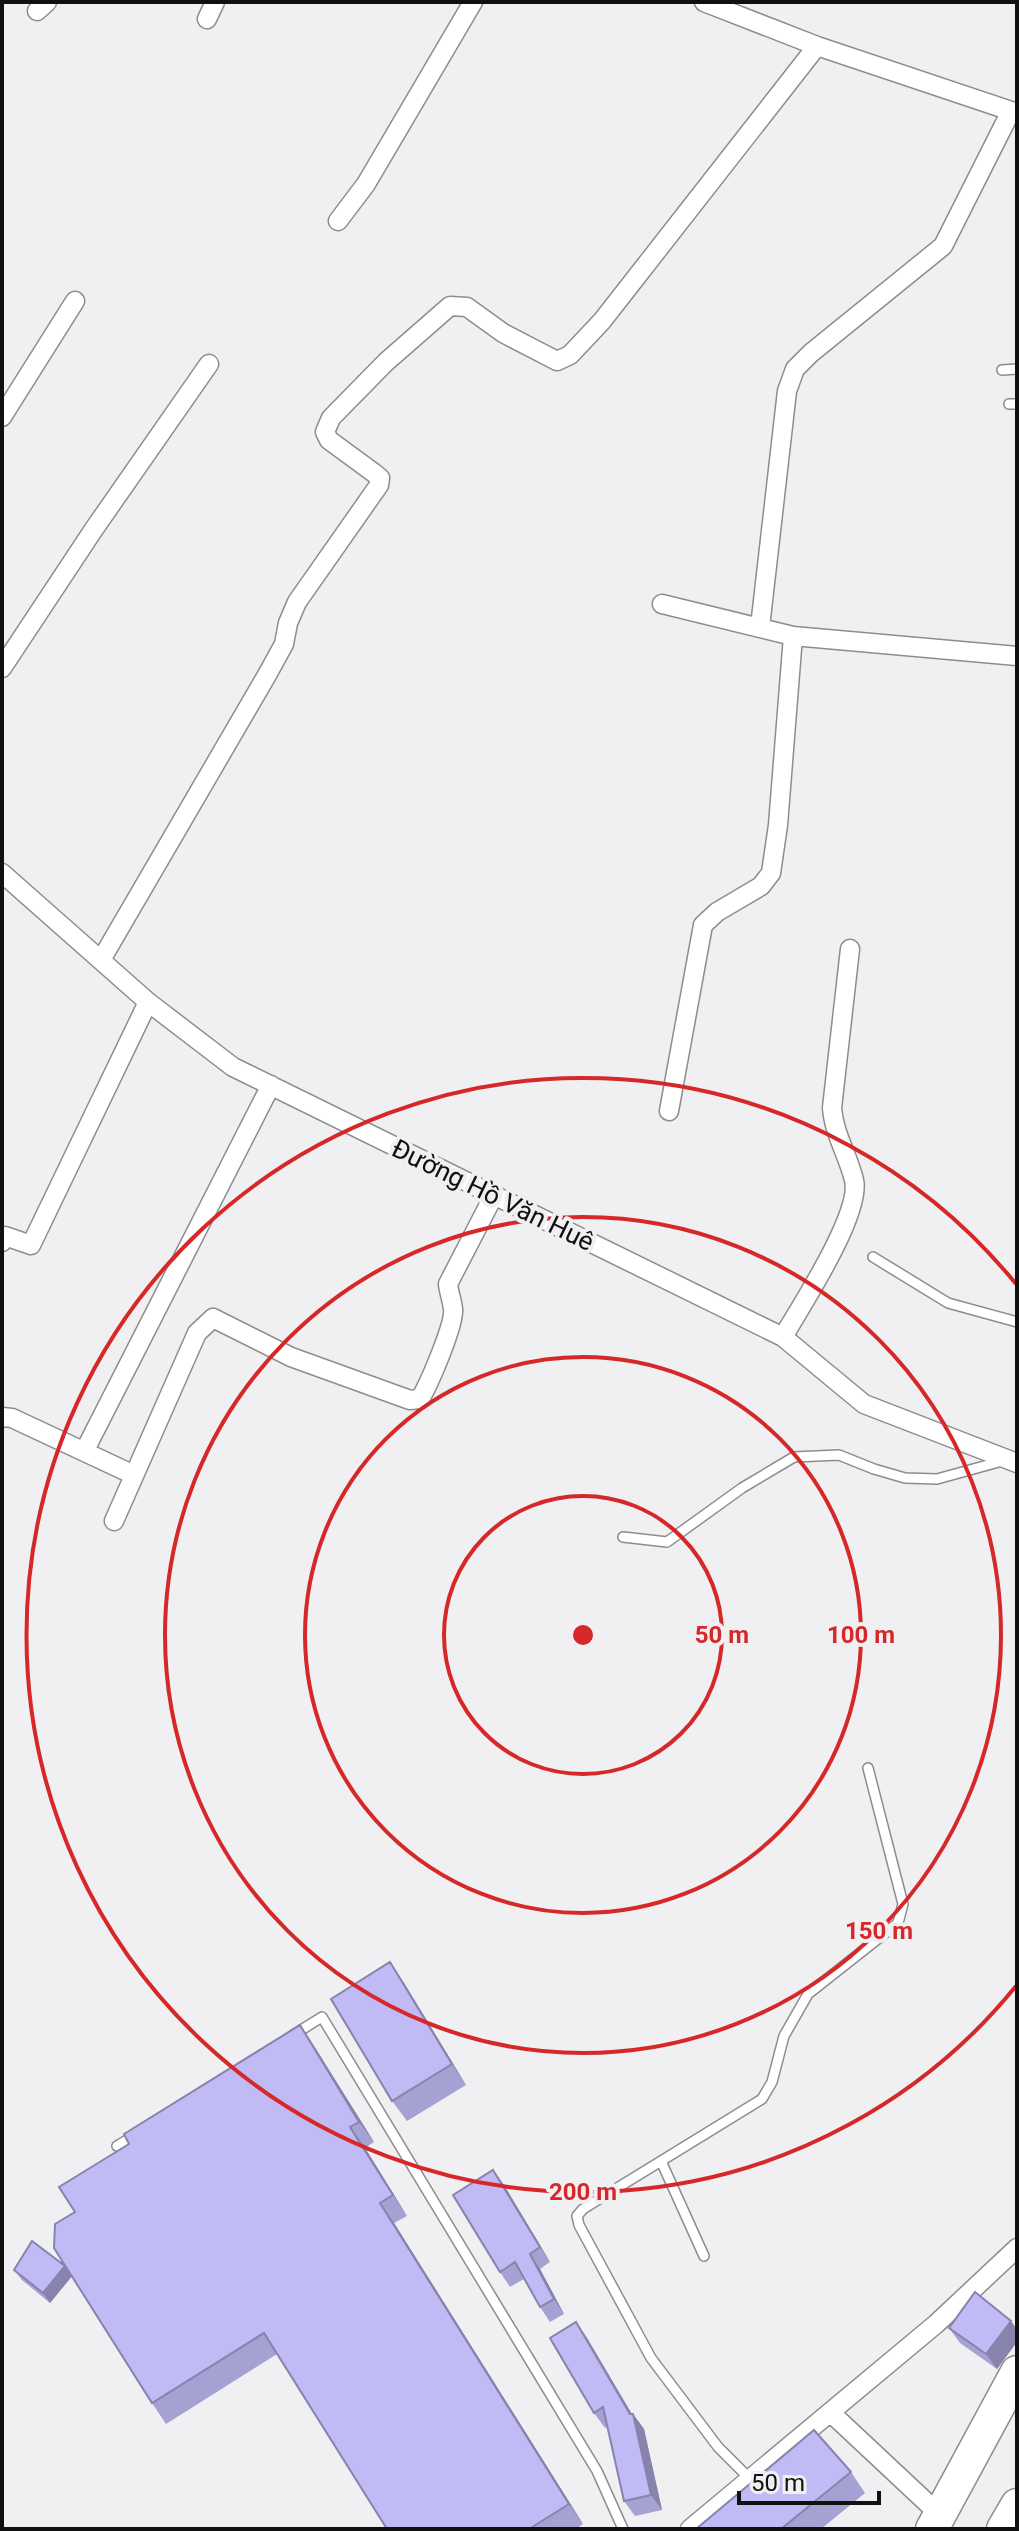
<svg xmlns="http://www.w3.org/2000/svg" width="1019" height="2531" font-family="Roboto,sans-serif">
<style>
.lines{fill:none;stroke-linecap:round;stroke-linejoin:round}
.lane-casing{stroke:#8d8d90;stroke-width:12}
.street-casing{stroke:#8d8d90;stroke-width:21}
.highway-casing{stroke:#8d8d90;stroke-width:35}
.lane{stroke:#fff;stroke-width:9}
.street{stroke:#fff;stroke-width:18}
.highway{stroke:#fff;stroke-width:32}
.wall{fill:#a6a1d3}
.shaded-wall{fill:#8783ac}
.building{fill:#c1bbf5;stroke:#8783ac;stroke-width:2}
.ring{fill:none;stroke:#d62828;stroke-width:4}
.labels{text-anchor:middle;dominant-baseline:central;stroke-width:8;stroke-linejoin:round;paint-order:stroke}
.street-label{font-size:26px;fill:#101011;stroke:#f0f0f3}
.centre{fill:#d62828;stroke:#f0f0f3;stroke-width:4}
.ring-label{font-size:24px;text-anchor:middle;font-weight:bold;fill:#d62828;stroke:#f0f0f3;stroke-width:8;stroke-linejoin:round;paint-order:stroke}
</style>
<rect width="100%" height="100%" fill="#f0f0f3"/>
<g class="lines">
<!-- lane casing -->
<g class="lane-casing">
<path id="lane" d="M1002,370L1017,369
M1009,404H1017
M873,1257L948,1303L1017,1322
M623,1537L667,1542L742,1488L794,1457L839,1455L874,1469L905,1478L937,1479L1006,1460
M293,2035L322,2017L597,2471L623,2529
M117,2146L135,2135
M661,2161L704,2256
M750,2479L718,2447L651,2358L579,2225L577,2216L583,2209L762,2099L772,2082L784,2036L808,1994L898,1923L903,1904L868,1768"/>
</g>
<!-- street casing -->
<g class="street-casing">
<path id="street" d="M704,2L817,46L1017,113
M37,11L47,2
M207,19L215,2
M338,221L366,184L473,2
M2,417L75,301
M662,604L793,636L1017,656
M760,627L787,391L795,369L811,353L943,246L1011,111
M2,668L94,529L209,364
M2,873L148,1002L233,1067L783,1337L864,1404L1017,1463
M101,960L267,675L284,644L288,623L297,602L379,485L380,478L374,473L329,440L325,432L331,418L386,362L450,306L467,307L503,333L557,361L570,355L602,321L817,46
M669,1111L703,925L717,912L761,886L771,873L778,825L793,636
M2,1242L5,1236L31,1245L148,1002
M783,1337C801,1306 862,1213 854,1180C848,1155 834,1134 832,1108L850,949
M2,1417L12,1418L134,1475
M85,1450L271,1085
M114,1521L197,1333L213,1318L291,1357L410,1400L420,1399C429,1384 455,1324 453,1309C452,1300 449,1293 448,1284L494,1195
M830,2412L940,2515
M690,2529L936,2324L1017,2248"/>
</g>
<!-- highway casing -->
<g class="highway-casing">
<path id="highway" d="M932,2529L1017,2372
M1003,2529L1017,2505"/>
</g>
<!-- lane -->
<use href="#lane" class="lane"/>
<!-- street -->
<use href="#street" class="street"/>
<!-- highway -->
<use href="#highway" class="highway"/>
</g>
<!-- wall -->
<path class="wall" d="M404,1983L466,2085L407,2121L392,2101Z
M300,2025L314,2046L374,2142L365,2148L407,2216L394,2223L583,2524L576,2529H387L277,2354L166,2424L152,2403L72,2276L50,2303L22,2280L14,2270L65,2266L75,2212L129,2144Z
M493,2170L504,2185L550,2262L540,2269L564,2314L550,2322L540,2307L524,2279L510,2287L500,2272Z
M1011,2321L1017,2330V2342L997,2369L960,2343L949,2328Z
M576,2322L587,2338L632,2414H633L644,2429L662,2510L635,2516L624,2501L608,2427L605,2428L594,2413Z
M851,2472L865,2493L821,2529H696Z"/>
<!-- shaded-wall -->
<path class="shaded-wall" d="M390,1962L404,1983L466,2085L452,2064Z
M300,2025L314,2046L374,2142L359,2122Z
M350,2127L365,2148L407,2216L393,2195Z
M493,2170L504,2185L550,2262L540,2247Z
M380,2203L394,2223L583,2524L569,2504Z
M530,2254L540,2269L564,2314L554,2299Z
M65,2266L72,2276L50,2303L43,2293Z
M1011,2321L1017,2330V2342L997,2369L986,2354Z
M576,2322L587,2338L634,2418L633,2414L644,2429L662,2510L651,2495L630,2414Z"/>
<!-- building -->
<path class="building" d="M390,1962L452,2064L392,2101L331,1999Z
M300,2025L359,2122L350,2127L393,2195L380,2203L569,2504L529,2529H387L264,2333L152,2403L54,2248L55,2224L75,2212L59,2187L129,2144L124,2134Z
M493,2170L540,2247L530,2254L554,2299L540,2307L515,2262L500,2272L453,2195Z
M32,2241L65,2266L43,2293L14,2270Z
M975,2292L1011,2321L986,2354L949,2328Z
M576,2322L630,2414H633L651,2495L624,2501L603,2407L594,2413L550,2338Z
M814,2430L851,2472L781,2529H696Z"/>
<!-- distance rings -->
<g class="ring">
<circle cx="583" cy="1635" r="139"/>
<circle cx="583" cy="1635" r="278"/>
<circle cx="583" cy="1635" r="418"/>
<path d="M1016 1986A557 557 0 1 1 1016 1284"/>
</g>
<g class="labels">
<!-- street labels -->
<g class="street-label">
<text transform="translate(493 1195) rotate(26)">Đường Hồ Văn Huê</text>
</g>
</g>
<circle cx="583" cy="1635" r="12" class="centre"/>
<g class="ring-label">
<text x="722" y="1643">50 m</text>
<text x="861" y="1643">100 m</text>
<text x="879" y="1939">150 m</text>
<text x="583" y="2200">200 m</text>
</g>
<!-- border -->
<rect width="1019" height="2531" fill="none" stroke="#101011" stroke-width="8"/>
<!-- scale -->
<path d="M739 2491v12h140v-12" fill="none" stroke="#101011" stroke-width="4"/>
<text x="751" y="2491" font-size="24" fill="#101011" stroke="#f0f0f3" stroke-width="6" paint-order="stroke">50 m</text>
</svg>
